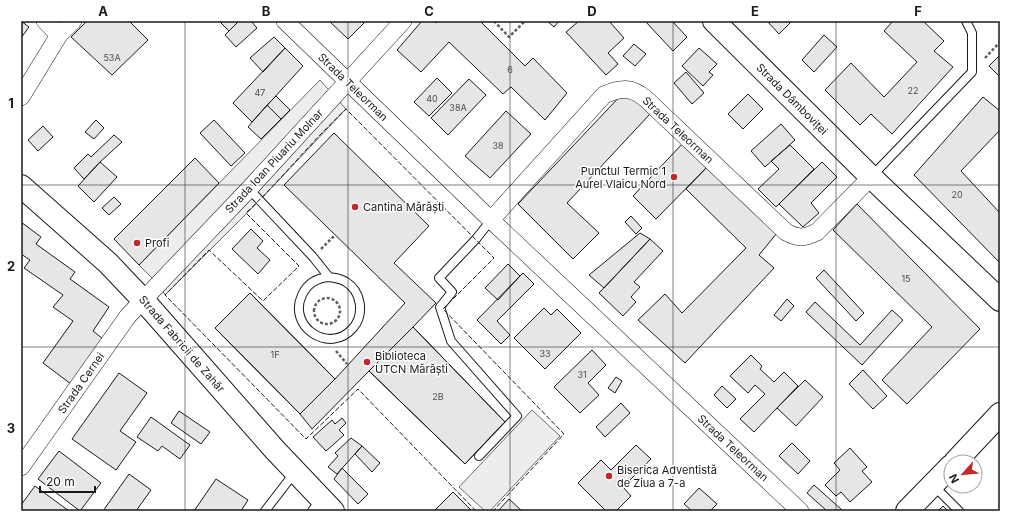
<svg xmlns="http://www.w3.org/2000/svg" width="1021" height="532" font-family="Inter,sans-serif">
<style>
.built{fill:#ededed;stroke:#6a6a6a}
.building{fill:#e6e6e6;stroke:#1a1a1a}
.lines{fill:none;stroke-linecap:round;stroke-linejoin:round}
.lane-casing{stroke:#1a1a1a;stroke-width:10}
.street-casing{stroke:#1a1a1a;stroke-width:18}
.secondary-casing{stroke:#1a1a1a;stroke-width:24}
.path{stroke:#5f5f5f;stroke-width:2.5;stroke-dasharray:3 2;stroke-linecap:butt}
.lane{stroke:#fff;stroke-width:8}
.street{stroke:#fff;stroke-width:17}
.secondary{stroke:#fff;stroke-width:22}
.fence{stroke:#1a1a1a;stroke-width:1;stroke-dasharray:5 2;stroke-linecap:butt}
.grid{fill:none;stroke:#1a1a1a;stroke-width:1;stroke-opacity:0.55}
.poi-dot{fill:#c62828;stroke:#fff;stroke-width:1.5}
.labels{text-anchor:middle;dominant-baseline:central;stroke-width:3;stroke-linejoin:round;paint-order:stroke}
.number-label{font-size:9px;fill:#4d4d4d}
.street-label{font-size:11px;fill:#1a1a1a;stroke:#fff}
.poi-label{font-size:11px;fill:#1a1a1a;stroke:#fff;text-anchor:start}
.neatline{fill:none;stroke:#1a1a1a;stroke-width:1.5}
.grid-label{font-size:13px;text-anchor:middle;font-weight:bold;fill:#1a1a1a}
</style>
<rect width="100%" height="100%" fill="#fff"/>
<!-- built -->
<path class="built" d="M320,80L346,109L260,200L165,295L159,285L139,265Z
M532,410L560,436L490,511H485L459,487Z"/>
<!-- building -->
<path class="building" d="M21,21L29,27L21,38Z
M87,21H129L148,40L112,75L71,37Z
M219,21H239L229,31Z
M239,21H251L257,28L236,47L225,35Z
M329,21H366L348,39Z
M422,21H434L436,23L438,21H480L525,66L533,58L567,93L545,120L511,87L503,94L449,42L421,72L397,50Z
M547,21H559L554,27Z
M579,21H609L624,38L608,53L618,64L606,75L566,32Z
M645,21H672L687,37L673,51Z
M767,21H792L779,34Z
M893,21H923L944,41L934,51L953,67L892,134L871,114L860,125L825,90L851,63L884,97L917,62L884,31Z
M824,35L837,47L814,72L802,60Z
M274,37L285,48L263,72L250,58Z
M634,44L646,54L635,66L623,56Z
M285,48L303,66L252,122L233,103Z
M699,48L717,64L709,72L713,75L703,86L682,66Z
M1000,55V77L989,66Z
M686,72L704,93L692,104L674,83Z
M437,78L452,93L429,116L414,102Z
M469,79L486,95L448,135L431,118Z
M625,91L650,114L567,203L599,233L573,259L518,204Z
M748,94L763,109L743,129L728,114Z
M276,96L290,110L281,119L267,105Z
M983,97L1000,111V130L961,171L1000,213V263L914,175Z
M267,105L281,119L261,139L248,127Z
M506,111L531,134L490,178L465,156Z
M96,120L104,128L94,139L85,132Z
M214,120L245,153L231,166L200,133Z
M781,124L795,140L765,167L751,151Z
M43,126L53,137L38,151L28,140Z
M334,133L429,226L394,263L436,303L413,327L505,422L465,464L369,371L312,429L300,414L215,328L250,293L335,379L405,303L284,185Z
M114,135L122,142L100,162L84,179L74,168L88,154L91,157Z
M684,142L708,166L656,219L633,196Z
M790,145L814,169L776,207L758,189L779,169L771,161Z
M195,158L219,183L139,265L114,239Z
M100,162L117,177L94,202L78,186Z
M822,162L837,177L811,203L819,213L803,227L779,204Z
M708,166L777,233L759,255L774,268L685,363L638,320L665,294L682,313L746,248L686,189Z
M114,197L121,204L109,215L102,208Z
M857,204L980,329L907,404L882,380L932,327L833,230Z
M631,216L642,228L636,234L625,222Z
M21,222L41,237L36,244L75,272L70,279L109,307L93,331L103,339L71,384L43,363L73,321L53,307L63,295L24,268L30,260L21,254Z
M251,229L263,241L257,248L270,260L258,274L232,249Z
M640,233L650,239L604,288L589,275Z
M650,239L663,251L634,282L640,287L631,297L636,302L623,316L599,293Z
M508,264L520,276L498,300L485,288Z
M824,270L864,313L856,321L816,278Z
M523,273L534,284L497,321L510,335L501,344L477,320Z
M250,293L335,379L300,414L215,328Z
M787,299L794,306L781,321L774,315Z
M815,302L860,345L892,310L903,320L862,365L806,312Z
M544,308L551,315L557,309L581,333L545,369L514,338Z
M413,327L505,422L465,464L369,371Z
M592,350L606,365L588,383L599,395L580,413L554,387Z
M751,355L762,366L760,369L774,382L784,372L798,386L754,432L740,419L765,394L755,385L748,393L730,376Z
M863,370L887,396L873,409L849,384Z
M119,373L147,393L120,431L136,442L116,470L72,439Z
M616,377L622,381L615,393L608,388Z
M805,380L823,397L796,426L777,408Z
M722,386L736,399L727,408L714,395Z
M621,403L630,413L605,437L596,427Z
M179,411L210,432L201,444L171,423Z
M151,417L190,445L180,459L162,446L158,451L137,437Z
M342,418L346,423L339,430L344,435L326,451L313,437L332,420L335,424Z
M351,438L362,446L337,474L328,467L338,456L335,453Z
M792,443L810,461L798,474L779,456Z
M636,445L651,459L623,487L631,496L616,511H606L578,483L601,460L611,470Z
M362,446L380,463L372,472L355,454Z
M850,448L867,467L862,471L872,482L850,502L841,492L836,496L825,485L840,470L834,463Z
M59,451L101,483L80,511L38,479Z
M342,468L368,494L358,504L334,479Z
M129,474L151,490L136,511H103Z
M216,479L248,500L241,511H194Z
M814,485L842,510L841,511H827L807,493Z
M35,486L69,511H21V505Z
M699,488L717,504L710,511H692L684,504Z
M453,492L472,511H434Z
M509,499L522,511H498Z
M943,506L948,511H938Z"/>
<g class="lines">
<!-- lane casing -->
<g class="lane-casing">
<path id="lane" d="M871,177L972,72V33L966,21
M249,189L313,257L329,277C335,278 340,278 346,282C361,291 365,314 353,328C330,355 287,327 302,295C307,284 317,278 329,277
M479,456L517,416L451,341L440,307L452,292L439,278L476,239L491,220
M933,485L959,511
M265,511L295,472
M312,511L321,499"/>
</g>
<!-- street casing -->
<g class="street-casing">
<path id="street" d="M45,21L59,35
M285,21L491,220L800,511
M21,97L59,35L73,21
M491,220L604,95C621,87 632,87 646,99L786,232C799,239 804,238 817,232L871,177
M21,467L128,316L249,189L403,21"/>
</g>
<!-- secondary casing -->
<g class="secondary-casing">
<path id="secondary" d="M714,21L871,177L1000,300
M21,186L108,263L144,301L275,450L333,511
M955,462L1000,414
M907,511L951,466"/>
</g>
<!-- path -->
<path class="path" d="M494,21L509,37L525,21
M985,58L1000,42
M321,249L335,235
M314 311a13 13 0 1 1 26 0a13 13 0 1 1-26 0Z
M336,351L347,364"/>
<!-- lane -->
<use href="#lane" class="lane"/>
<!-- street -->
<use href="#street" class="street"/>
<!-- secondary -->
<use href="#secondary" class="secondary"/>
<!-- fence -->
<path class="fence" d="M476,511L358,389L306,439L165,295L209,250L263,301L299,266L246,213C281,180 311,142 346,109L494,258L443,309L564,434L493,511"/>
</g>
<!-- grid -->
<path class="grid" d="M185,21V511M348,21V511M510,21V511M673,21V511M836,21V511M21,185H1000M21,347H1000"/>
<!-- markers -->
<g class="poi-dot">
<circle cx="674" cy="177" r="4"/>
<circle cx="355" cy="207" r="4"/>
<circle cx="137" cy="243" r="4"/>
<circle cx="367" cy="362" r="4"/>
<circle cx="609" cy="476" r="4"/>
</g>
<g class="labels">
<!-- number labels -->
<g class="number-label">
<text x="112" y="57">53A</text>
<text x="510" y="69">6</text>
<text x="913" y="90">22</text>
<text x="260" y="92">47</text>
<text x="432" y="98">40</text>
<text x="458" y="107">38A</text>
<text x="498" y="145">38</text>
<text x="957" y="194">20</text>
<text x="906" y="278">15</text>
<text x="545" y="353">33</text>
<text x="275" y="354">1F</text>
<text x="582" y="374">31</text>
<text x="438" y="396">2B</text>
</g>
<!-- street labels -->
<g class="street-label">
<text transform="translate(353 87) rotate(44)">Strada Teleorman</text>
<text transform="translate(792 99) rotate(45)">Strada Dâmboviței</text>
<text transform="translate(678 130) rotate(43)">Strada Teleorman</text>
<text transform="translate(274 161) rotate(-47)">Strada Ioan Piuariu Molnar</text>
<text transform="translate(182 344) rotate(49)">Strada Fabricii de Zahăr</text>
<text transform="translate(81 383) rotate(-55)">Strada Cernei</text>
<text transform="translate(733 448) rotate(43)">Strada Teleorman</text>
</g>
<!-- poi labels -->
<g class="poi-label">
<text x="666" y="171" text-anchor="end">Punctul Termic 1<tspan x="666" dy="13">Aurel Vlaicu Nord</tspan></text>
<text x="363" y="207">Cantina Mărăști</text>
<text x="145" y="243">Profi</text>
<text x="375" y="356">Biblioteca<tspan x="375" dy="13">UTCN Mărăști</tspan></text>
<text x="617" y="470">Biserica Adventistă<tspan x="617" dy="13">de Ziua a 7-a</tspan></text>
</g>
</g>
<!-- border -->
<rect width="1021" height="532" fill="none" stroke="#ffffff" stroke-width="44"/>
<!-- north arrow -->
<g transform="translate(963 474) rotate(243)"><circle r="19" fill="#ffffff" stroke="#a3a3a3"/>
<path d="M0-3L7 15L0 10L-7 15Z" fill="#c62828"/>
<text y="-6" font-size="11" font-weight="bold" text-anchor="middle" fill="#1a1a1a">N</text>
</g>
<!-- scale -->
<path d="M40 486v6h55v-6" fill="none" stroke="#1a1a1a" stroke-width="2"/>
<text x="46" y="486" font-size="12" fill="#1a1a1a" stroke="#ffffff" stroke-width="3" paint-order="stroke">20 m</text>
<rect x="22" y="22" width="977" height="488" class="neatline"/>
<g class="grid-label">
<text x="103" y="16">A</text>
<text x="266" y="16">B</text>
<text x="429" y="16">C</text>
<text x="592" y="16">D</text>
<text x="755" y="16">E</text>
<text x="918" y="16">F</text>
<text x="11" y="108">1</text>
<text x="11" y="271">2</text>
<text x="11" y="433">3</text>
</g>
</svg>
